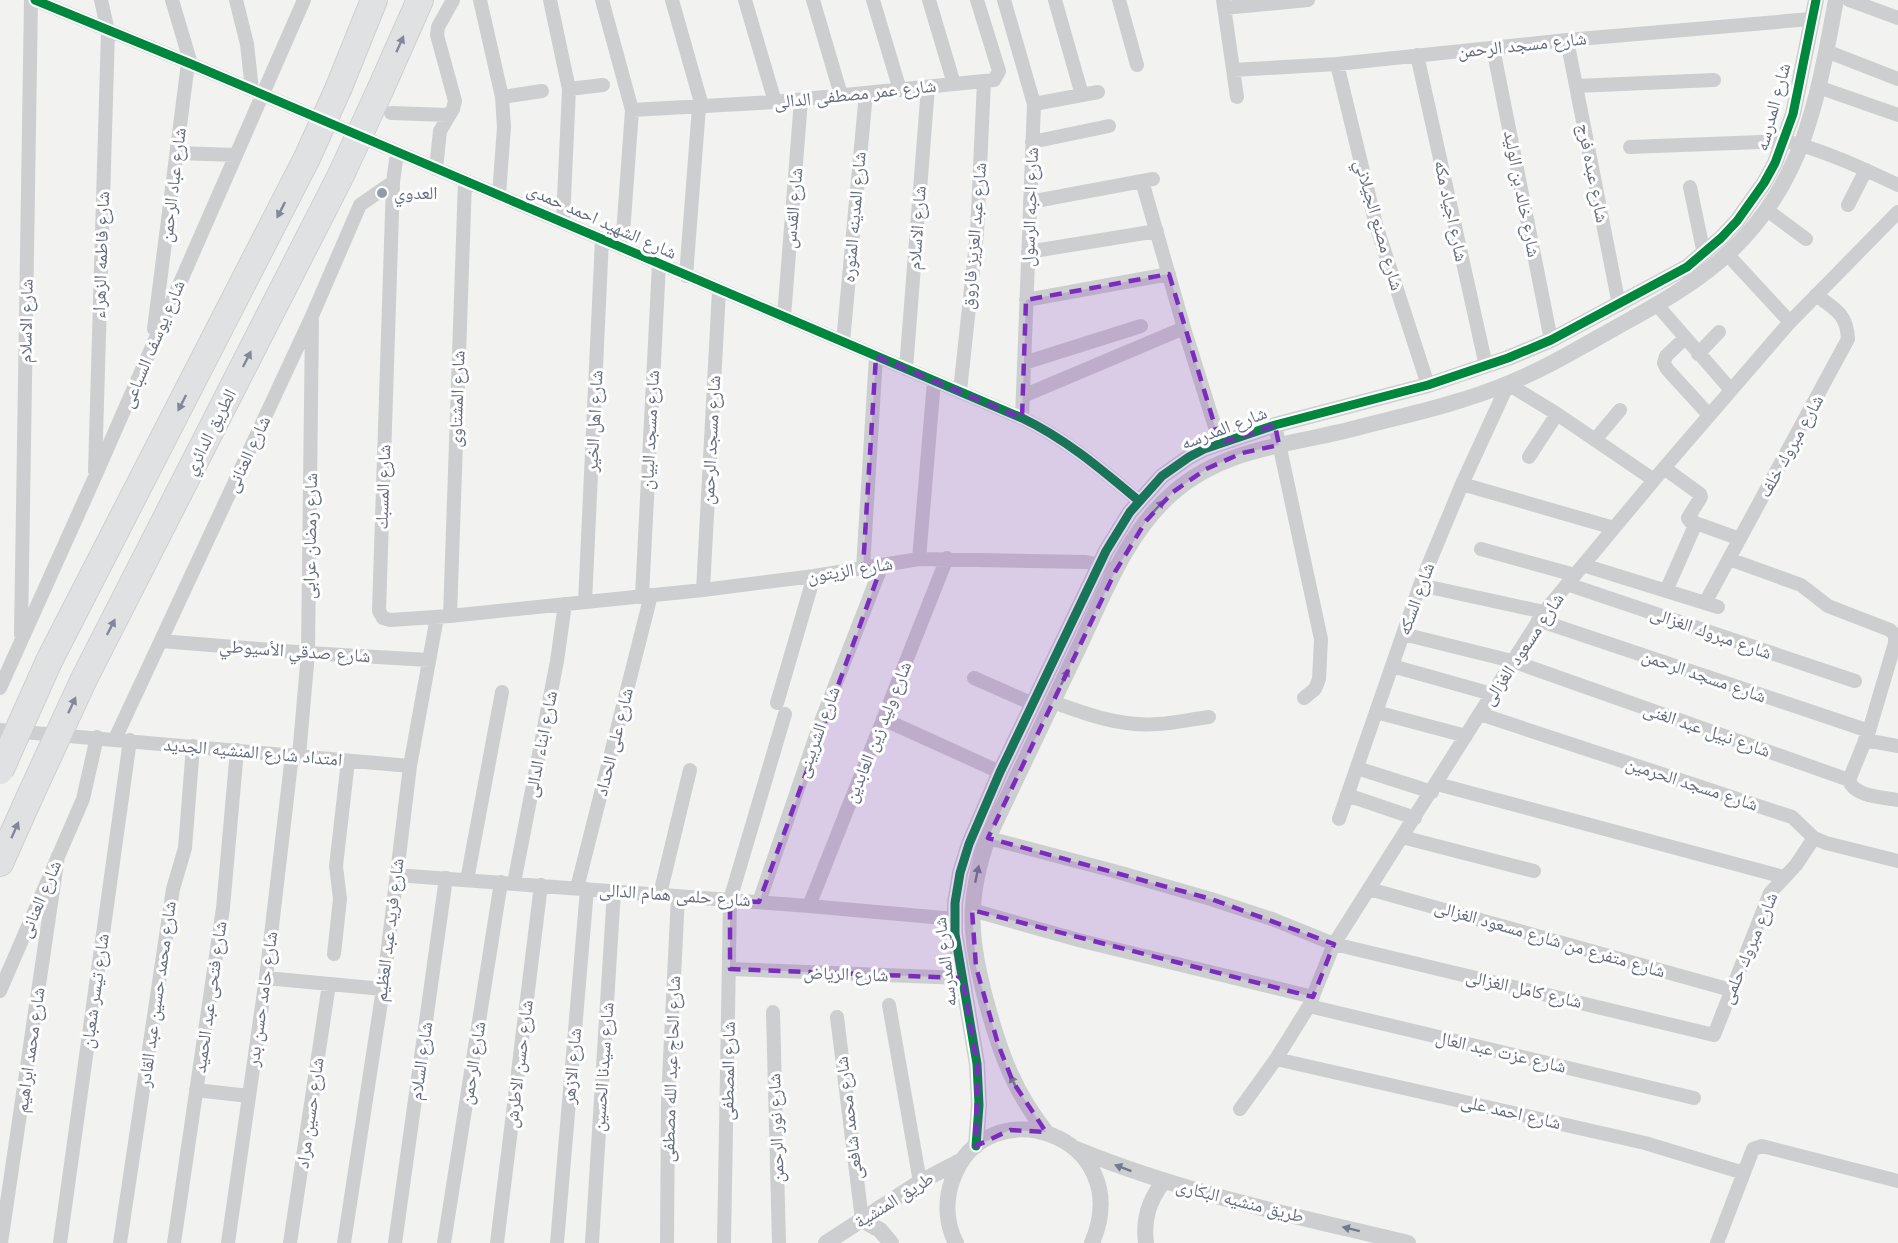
<svg xmlns="http://www.w3.org/2000/svg" width="1898" height="1243" font-family="Arial,'Noto Naskh Arabic',sans-serif">
<style>
.lines{fill:none;stroke-linecap:round;stroke-linejoin:round}
.motorway-casing{stroke:#cecfcf;stroke-width:28}
.minor{stroke:#cdcecf;stroke-width:14}
.tertiary{stroke:#cdcecf;stroke-width:16}
.motorway{stroke:#e0e1e2;stroke-width:26}
.motorway-bridge-casing{stroke:#cecfcf;stroke-width:28;stroke-linecap:butt}
.motorway-bridge{stroke:#e0e1e2;stroke-width:26}
.cycleway-casing{stroke:#fff;stroke-width:13}
.cycleway{stroke:#00873e;stroke-width:9}
.oneway{fill:#828899}
.oneway2{fill:#727a8d}
.marked{fill:#7b2cbf;fill-opacity:0.2;stroke:#7b2cbf;stroke-width:4.5;stroke-dasharray:12 8;stroke-linejoin:round}
.poi-dot{fill:#949ba8;stroke:#fff;stroke-width:2}
.labels{text-anchor:middle;dominant-baseline:central;stroke-width:6;stroke-linejoin:round;paint-order:stroke}
.street-label{font-size:18px;fill:#626b81;stroke:#fff}
.poi-label{font-size:18px;fill:#626b81;stroke:#fff;text-anchor:start}
</style>
<rect width="100%" height="100%" fill="#f2f3f0"/>
<g class="lines">
<!-- motorway casing -->
<g class="motorway-casing">
<path id="motorway" d="M339,87L374,0
M381,88L420,0
M49,661L307,158
M84,679L341,175
M0,863L30,796"/>
</g>
<!-- minor -->
<path class="minor" d="M35,0L191,64L1022,418C1066,439 1102,470 1139,501
M172,0L191,64
M236,0L247,44L252,90
M480,0L502,97L504,127L499,195
M550,0L569,89L563,221
M602,0L632,110L622,248
M672,0L702,106
M745,0L775,102
M813,0L841,95
M873,0L900,90
M929,0L954,84
M1004,0L1034,104L1022,418
M1055,0L1082,95
M1119,0L1137,65
M1223,0L1237,97
M1849,0L1898,18
M1224,8L1308,0
M1567,40L1619,305
M1493,48L1551,340
M1826,51L1898,79
M1417,55L1486,366
M1337,64L1376,225L1428,385
M1233,70L1337,64L1567,40L1811,19
M1576,86L1714,80
M1818,87L1898,115
M569,89L603,85
M502,97L542,91
M1034,104L1098,92
M632,110L775,102L994,80L999,71L977,0
M391,113L449,115
M1032,142L1109,126
M1630,147L1785,141C1824,150 1862,168 1898,185
M177,153L236,155
M397,153L393,182L379,611L383,618L390,620L450,616L703,590L814,576L919,559L1086,562L1100,565L1109,569
M436,169L440,131L453,109L455,101L437,35L438,27L453,0
M1142,181L1184,328L1220,443
M1690,187L1704,254
M1030,202L1153,179
M1848,205L1866,170
M1767,210L1806,239
M1028,252L1157,231
M1728,255L1790,322
M686,276L699,107
M1026,300L1169,274
M1657,305L1731,390
M784,317L801,100
M154,329L188,63
M1684,339L1666,356L1664,363L1667,369L1709,415
M843,342L866,93
M1698,354L1719,332
M1024,363L1141,326
M906,369L928,87
M960,391L977,233L984,81
M1023,396L1184,328
M1275,425L1321,639L1319,679L1315,689L1304,698
M1595,440L1620,410
M1529,457L1557,414
M1664,468L1700,494L1701,497L1688,518L1690,521L1740,539
M95,471L108,31L101,0
M1462,484L1614,528
M1481,549L1575,575
M919,559L934,381
M1729,559L1801,585L1828,606L1890,630L1895,635V643L1869,731L1849,780
M1583,565L1718,607
M863,568L876,356
M1567,584L1855,681
M1420,585L1544,612
M703,590L719,290
M1666,591L1696,523
M642,596L659,264
M585,602L602,239
M1705,603L1848,339C1847,314 1835,309 1816,295
M450,616L465,181
M1538,620L1869,731
M21,634L31,0
M1403,634L1512,661L1849,780C1854,797 1883,797 1898,800
M161,641L308,653L429,660
M1392,666L1492,694
M974,678L1033,704
M0,688L94,479L304,0
M1053,702C1086,714 1121,727 1158,724C1175,723 1192,719 1209,717
M777,703L814,576
M1376,712L1466,736
M1480,714L1792,817L1814,838L1826,843L1898,861
M883,719L1000,772
M0,730L410,766
M115,739L312,316L360,205L393,182
M1865,740L1898,746
M299,756L308,653L312,320
M1357,768L1432,792
M1437,784L1784,877
M1347,795L1415,818
M1339,819L1420,585L1462,484L1508,384L1557,414L1654,480
M1402,837L1534,871
M988,838L1114,871L1211,899L1272,919L1334,944L1714,1035L1770,893L1796,865L1814,838
M396,875L809,906L955,919
M467,880L502,692
M514,883L557,661L565,604
M577,888L651,595
M1369,889L1731,990
M660,894L690,770
M759,902L820,724L882,565
M809,906L947,558
M972,910L1082,941L1313,997
M334,954L340,899L336,866L348,761
M730,969L962,978
M266,978L383,989
M0,991L83,799L97,737
M889,1005L920,1182
M1309,1006L1694,1098
M773,1012L779,1243
M837,1017L862,1220
M1276,1059L1645,1143L1744,1173
M196,1090L249,1096
M1240,1109L1276,1059L1309,1006L1334,944L1544,612L1664,468L1790,322L1898,212
M1,1243L58,856
M60,1243L130,740
M120,1243L173,889L185,848L193,746
M174,1243L223,908L237,750
M228,1243L266,978L292,755
M290,1243L329,984
M344,1243L383,989L410,766L437,617
M395,1243L446,878
M444,1243L501,882
M497,1243L541,885
M557,1243L587,889
M592,1243L614,891
M667,1243L668,1099L678,896
M724,1243L730,900L785,714
M1717,1243L1753,1149L1762,1146L1898,1181"/>
<!-- tertiary -->
<path class="tertiary" d="M1046,1132C1015,1092 1001,1056 988,1008C970,944 965,902 988,838C1019,774 1049,709 1080,645C1105,592 1128,531 1174,492C1227,446 1295,445 1360,427C1410,414 1462,403 1509,383C1549,367 1586,344 1624,323C1697,283 1753,247 1791,168C1815,119 1826,54 1836,0
M976,1146L979,1105L977,1064L955,934V903L960,873L969,844L1000,772L1106,551L1130,512L1162,476L1189,457L1204,449L1275,425L1428,385L1508,358L1551,340L1687,267L1721,238L1737,221L1764,183L1775,163L1793,114L1816,0
M1076,1149C1183,1193 1296,1216 1408,1243
M862,1220L880,1230L891,1243
M826,1243L920,1182L962,1160
M956,1243C946,1224 945,1201 952,1181C985,1084 1138,1135 1092,1243
M1146,1243C1143,1219 1149,1201 1163,1182"/>
<!-- motorway -->
<use href="#motorway" class="motorway"/>
<!-- motorway-bridge casing -->
<g class="motorway-bridge-casing">
<path id="motorway-bridge" d="M307,158L339,87
M341,175L381,88
M0,771L49,661
M30,796L84,679"/>
</g>
<!-- motorway-bridge -->
<use href="#motorway-bridge" class="motorway-bridge"/>
<!-- cycleway casing -->
<g class="cycleway-casing">
<path id="cycleway" d="M35,0L191,64L1022,418C1066,439 1102,470 1139,501
M976,1146L979,1105L977,1064L955,934V903L960,873L969,844L1000,772L1106,551L1130,512L1162,476L1189,457L1204,449L1275,425L1428,385L1508,358L1551,340L1687,267L1721,238L1737,221L1764,183L1775,163L1793,114L1816,0"/>
</g>
<!-- cycleway -->
<use href="#cycleway" class="cycleway"/>
</g>
<!-- one-way arrows -->
<defs><path id="oneway-solid" d="M-6-.8H1V-3.2L6.5 0L1 3.2V.8H-6Z" transform="scale(1.5)"/></defs>
<g class="oneway">
<use href="#oneway-solid" transform="translate(400 44) rotate(-66)"/>
<use href="#oneway-solid" transform="translate(281 210) rotate(117)"/>
<use href="#oneway-solid" transform="translate(247 359) rotate(-63)"/>
<use href="#oneway-solid" transform="translate(182 403) rotate(117)"/>
<use href="#oneway-solid" transform="translate(111 627) rotate(-63)"/>
<use href="#oneway-solid" transform="translate(72 705) rotate(-65)"/>
<use href="#oneway-solid" transform="translate(15 830) rotate(-66)"/>
</g>
<g class="oneway2">
<use href="#oneway-solid" transform="translate(1158 507) rotate(-47)"/>
<use href="#oneway-solid" transform="translate(1065 677) rotate(-64)"/>
<use href="#oneway-solid" transform="translate(977 874) rotate(-78)"/>
<use href="#oneway-solid" transform="translate(1014 1083) rotate(-117)"/>
<use href="#oneway-solid" transform="translate(1123 1168) rotate(-159)"/>
<use href="#oneway-solid" transform="translate(1351 1229) rotate(-166)"/>
</g>
<!-- marked area -->
<path class="marked" d="M1169,274L1220,443L1275,425L1279,445L1242,453L1206,469L1173,492L1146,521L1115,572L988,838L1211,899L1334,944L1313,997L972,910L976,967L998,1044L1013,1082L1046,1132L1010,1130L976,1146L977,1064L962,978L730,969V900L759,902L882,565L863,568L876,356L1022,418L1026,300Z"/>
<!-- markers -->
<circle class="poi-dot" cx="382" cy="193" r="6"/>
<g class="labels">
<!-- street labels -->
<g class="street-label">
<text transform="translate(1522 45) rotate(-6)">شارع مسجد الرحمن</text>
<text transform="translate(855 94) rotate(-6)">شارع عمر مصطفى الدالى</text>
<text transform="translate(1773 107) rotate(-75)">شارع المدرسه</text>
<text transform="translate(1593 173) rotate(79)">شارع عبده فرج</text>
<text transform="translate(173 185) rotate(-83)">شارع عباد الرحمن</text>
<text transform="translate(1522 194) rotate(79)">شارع خالد بن الوليد</text>
<text transform="translate(1030 207) rotate(-88)">شارع احبه الرسول</text>
<text transform="translate(793 208) rotate(-85)">شارع القدس</text>
<text transform="translate(1451 211) rotate(78)">شارع اجياد مكه</text>
<text transform="translate(854 217) rotate(-85)">شارع المدينه المنوره</text>
<text transform="translate(602 221) rotate(24)">شارع الشهيد احمد حمدى</text>
<text transform="translate(1379 225) rotate(74)">شارع مصنع الجيلاني</text>
<text transform="translate(917 228) rotate(-86)">شارع الاسلام</text>
<text transform="translate(974 236) rotate(-85)">شارع عبد العزيز فاروق</text>
<text transform="translate(101 255) rotate(-88)">شارع فاطمه الزهراء</text>
<text transform="translate(26 321) rotate(-89)">شارع الاسلام</text>
<text transform="translate(153 344) rotate(-67)">شارع يوسف السباعى</text>
<text transform="translate(457 399) rotate(-88)">شارع المشتاوى</text>
<text transform="translate(594 421) rotate(-87)">شارع اهل الخير</text>
<text transform="translate(1224 428) rotate(-21)">شارع المدرسه</text>
<text transform="translate(650 430) rotate(-87)">شارع مسجد البيان</text>
<text transform="translate(210 432) rotate(-63)">الطريق الدائري</text>
<text transform="translate(711 440) rotate(-87)">شارع مسجد الرحمن</text>
<text transform="translate(1791 446) rotate(-61)">شارع مبروك خلف</text>
<text transform="translate(248 454) rotate(-65)">شارع العنانى</text>
<text transform="translate(383 487) rotate(-88)">شارع المسبك</text>
<text transform="translate(310 536) rotate(-89)">شارع رمضان عرابى</text>
<text transform="translate(850 570) rotate(-9)">شارع الزيتون</text>
<text transform="translate(1416 599) rotate(-70)">شارع السكه</text>
<text transform="translate(1711 633) rotate(19)">شارع مبروك الغزالى</text>
<text transform="translate(1523 649) rotate(-56)">شارع مسعود الغزالى</text>
<text transform="translate(295 651) rotate(4)">شارع صدقي الأسيوطي</text>
<text transform="translate(1704 676) rotate(19)">شارع مسجد الرحمن</text>
<text transform="translate(1707 730) rotate(19)">شارع نبيل عبد الغنى</text>
<text transform="translate(818 732) rotate(-70)">شارع الشربينى</text>
<text transform="translate(878 732) rotate(-68)">شارع وليد زين العابدين</text>
<text transform="translate(614 742) rotate(-76)">شارع على الحداد</text>
<text transform="translate(541 744) rotate(-79)">شارع ابناء الدالى</text>
<text transform="translate(253 752) rotate(5)">امتداد شارع المنشيه الجديد</text>
<text transform="translate(1692 784) rotate(18)">شارع مسجد الحرمين</text>
<text transform="translate(675 895) rotate(4)">شارع حلمى همام الدالى</text>
<text transform="translate(40 899) rotate(-67)">شارع العنانى</text>
<text transform="translate(389 930) rotate(-83)">شارع فريد عبد العظيم</text>
<text transform="translate(1550 939) rotate(16)">شارع متفرع من شارع مسعود الغزالى</text>
<text transform="translate(1749 948) rotate(-67)">شارع مبروك حلمى</text>
<text transform="translate(945 962) rotate(-97)">شارع المدرسه</text>
<text transform="translate(846 974) rotate(2)">شارع الرياض</text>
<text transform="translate(1524 989) rotate(13)">شارع كامل الغزالى</text>
<text transform="translate(95 991) rotate(-82)">شارع تيسر شعبان</text>
<text transform="translate(157 994) rotate(-82)">شارع محمد حسين عبد القادر</text>
<text transform="translate(210 997) rotate(-82)">شارع فتحى عبد الحميد</text>
<text transform="translate(262 999) rotate(-82)">شارع حامد حسن بدر</text>
<text transform="translate(30 1050) rotate(-82)">شارع محمد ابراهيم</text>
<text transform="translate(1501 1052) rotate(13)">شارع عزت عبد العال</text>
<text transform="translate(421 1061) rotate(-82)">شارع السلام</text>
<text transform="translate(473 1063) rotate(-81)">شارع الرحمن</text>
<text transform="translate(519 1064) rotate(-83)">شارع حسن الاطرش</text>
<text transform="translate(572 1066) rotate(-85)">شارع الازهر</text>
<text transform="translate(603 1067) rotate(-86)">شارع سيدنا الحسين</text>
<text transform="translate(671 1069) rotate(-88)">شارع الحاج عبد الله مصطفى</text>
<text transform="translate(728 1071) rotate(-89)">شارع المصطفى</text>
<text transform="translate(1511 1112) rotate(13)">شارع احمد على</text>
<text transform="translate(310 1113) rotate(-82)">شارع حسين مراد</text>
<text transform="translate(849 1118) rotate(-97)">شارع محمد شافعى</text>
<text transform="translate(776 1128) rotate(-92)">شارع نور الرحمن</text>
<text transform="translate(894 1200) rotate(-32)">طريق المنشية</text>
<text transform="translate(1240 1201) rotate(14)">طريق منشيه البكارى</text>
</g>
<!-- poi labels -->
<g class="poi-label">
<text x="394" y="193">العدوي</text>
</g>
</g>
</svg>
